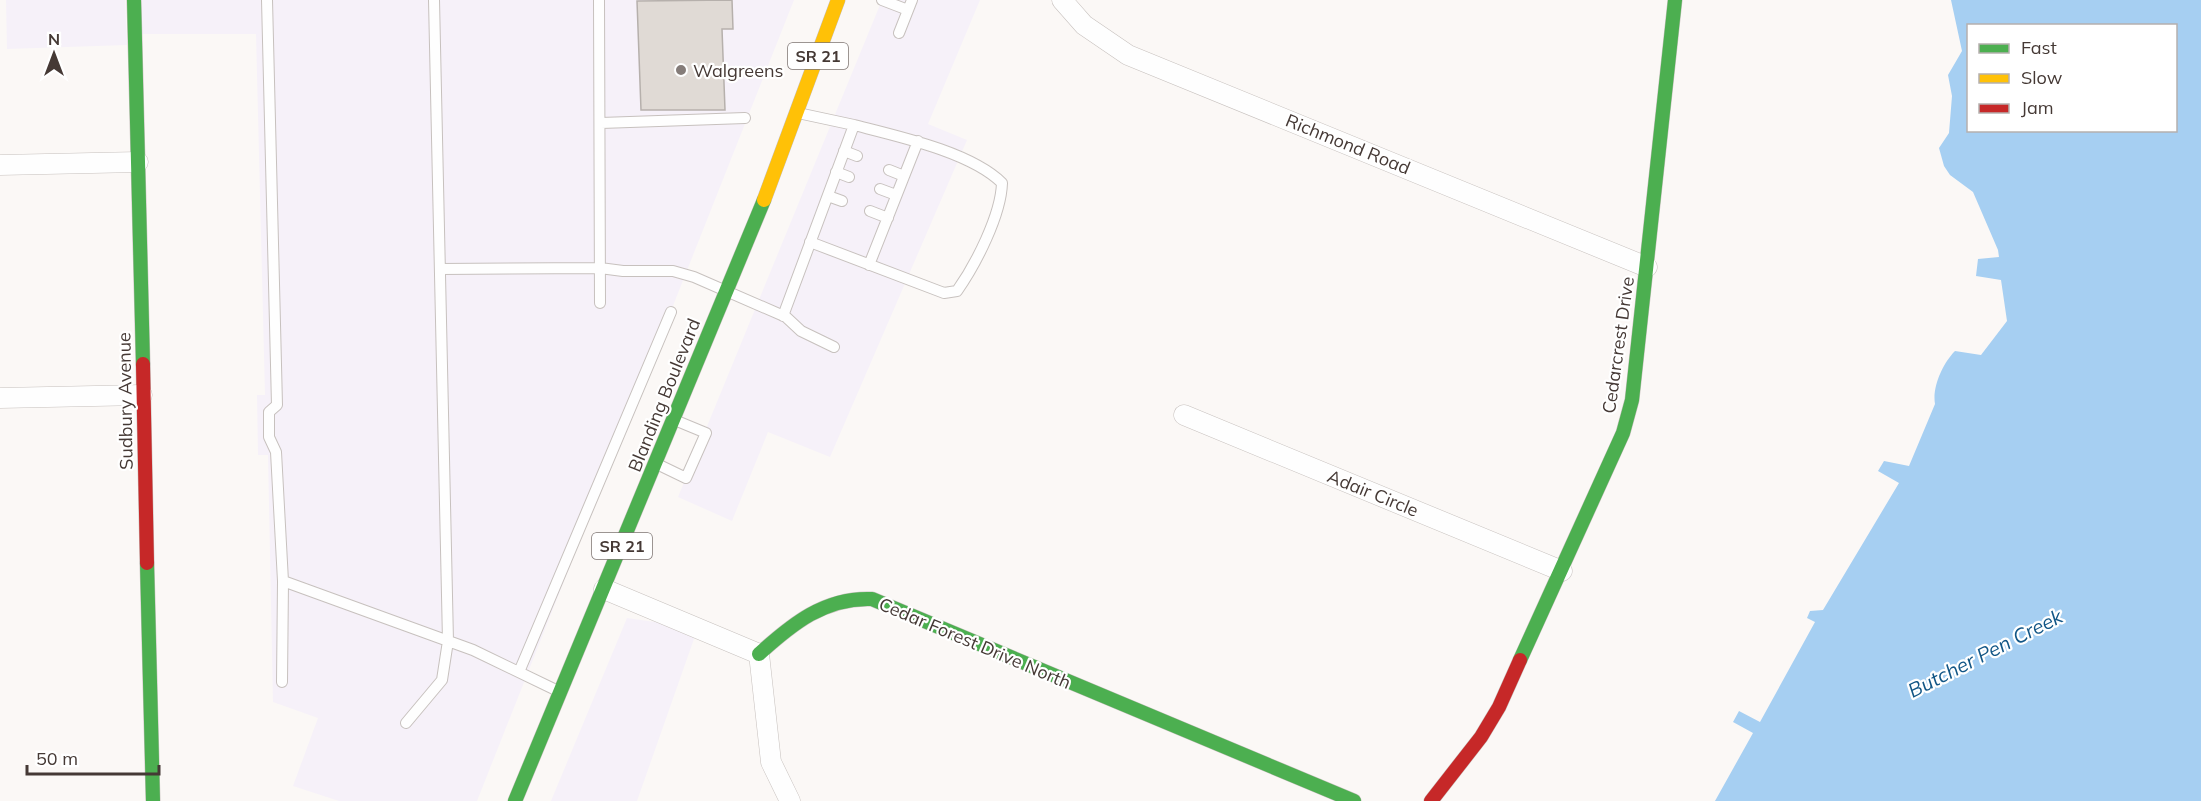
<svg xmlns="http://www.w3.org/2000/svg" width="2201" height="801" font-family="Mulish,sans-serif">
<style>
.commercial{fill:#f6f1f9}
.water{fill:#a6cff2;fill-rule:evenodd}
.building{fill:#e0dad5;stroke:#b6b0ac;stroke-width:1.5}
.lines{fill:none;stroke-linecap:round;stroke-linejoin:round}
.lane-casing{stroke:#c7c1be;stroke-width:12}
.street-casing{stroke:#c7c1be;stroke-width:21}
.fast-casing{stroke:#c7c1be;stroke-width:15}
.slow-casing{stroke:#c7c1be;stroke-width:15}
.jam-casing{stroke:#c7c1be;stroke-width:15}
.lane{stroke:#fefefe;stroke-width:10}
.street{stroke:#fefefe;stroke-width:20}
.fast{stroke:#4caf50;stroke-width:14}
.slow{stroke:#ffc107;stroke-width:14}
.jam{stroke:#c62828;stroke-width:14}
.poi-dot{fill:#857c79;stroke:#fff;stroke-width:2}
.labels{text-anchor:middle;dominant-baseline:central;stroke-width:4.5;stroke-linejoin:round;paint-order:stroke}
.shield{fill:#fff;stroke:#7d7472;stroke-width:1.5}
.shield-label{font-size:16px;font-weight:bold;fill:#453935}
.poi-label{font-size:18px;fill:#453935;stroke:#fff;text-anchor:start}
.street-label{font-size:18px;fill:#453935;stroke:#fff}
.water-label{font-size:20px;font-style:italic;fill:#125686;stroke:#fff}
</style>
<rect width="100%" height="100%" fill="#fbf8f6"/>
<!-- commercial -->
<path class="commercial" d="M6,0H125L127,45L7,49Z
M142,0H794L477,801H339L293,786L318,718L273,702L268,455H258L257,395H265L256,34H142Z
M882,0H980L928,124L967,140L830,457L768,432L732,521L678,497Z
M627,618L662,623L695,636L637,801H551Z"/>
<!-- water -->
<path class="water" d="M1951,0H2201V801H1715L1753,733L1733,722L1739,711L1760,722L1815,622L1807,618L1810,611L1823,610L1899,483L1878,471L1884,461L1909,466L1935,404C1932,387 1943,363 1955,351L1981,355L2007,321L2001,280L1976,276L1978,259L1999,257L1998,250L1973,192L1950,175L1944,166L1939,148L1949,133L1952,96L1948,75L1962,51ZM1968,26H2176V130H1968Z"/>
<!-- building -->
<path class="building" d="M732,0L733,29H722L725,110H641L637,1Z"/>
<g class="lines">
<!-- lane casing -->
<g class="lane-casing">
<path id="lane" d="M267,0L277,405L269,412V437L276,452L283,581L282,682
M599,0L600,303
M882,0L908,10
M899,33L912,0
M601,123L745,118
M844,151L857,156
M889,170L904,176
M836,172L849,177
M880,189L896,195
M828,196L842,201
M870,211L888,218
M810,242L944,293L957,291C976,264 1001,215 1002,183C971,152 897,136 854,125
M869,265L918,141
M440,269L600,268L623,271H673L694,277L786,317L801,331L834,347
M783,316L854,125L798,113
M657,464L686,478L706,433L677,421
M283,581L473,650L558,691
M519,672L671,312
M406,723L442,680L448,641L434,0"/>
</g>
<!-- street casing -->
<g class="street-casing">
<path id="street" d="M1062,0L1084,25L1128,55L1647,267
M0,165L138,162
M0,398L142,395
M1184,415L1562,571
M604,589L759,654L771,762L790,801"/>
</g>
<!-- fast casing -->
<g class="fast-casing">
<path id="fast" d="M134,0L143,364
M147,563L153,801
M759,654C792,624 825,597 872,599L1354,801
M1520,660L1623,433L1632,400L1675,0
M515,801L764,200"/>
</g>
<!-- slow casing -->
<g class="slow-casing">
<path id="slow" d="M764,200L838,0"/>
</g>
<!-- jam casing -->
<g class="jam-casing">
<path id="jam" d="M143,364L147,563
M1431,801L1481,737L1499,707L1520,660"/>
</g>
<!-- lane -->
<use href="#lane" class="lane"/>
<!-- street -->
<use href="#street" class="street"/>
<!-- fast -->
<use href="#fast" class="fast"/>
<!-- slow -->
<use href="#slow" class="slow"/>
<!-- jam -->
<use href="#jam" class="jam"/>
</g>
<!-- markers -->
<circle class="poi-dot" cx="681" cy="70" r="6"/>
<g class="labels">
<!-- shield labels -->
<g class="shield">
<rect x="788" y="43" width="60" height="26" rx="4.5"/>
<rect x="592" y="533" width="60" height="26" rx="4.5"/>
</g>
<g class="shield-label">
<text x="818" y="56">SR 21</text>
<text x="622" y="546">SR 21</text>
</g>
<!-- poi labels -->
<g class="poi-label">
<text x="693" y="70">Walgreens</text>
</g>
<!-- street labels -->
<g class="street-label">
<text transform="translate(1348 144) rotate(22)">Richmond Road</text>
<text transform="translate(1618 345) rotate(-82)">Cedarcrest Drive</text>
<text transform="translate(664 395) rotate(-68)">Blanding Boulevard</text>
<text transform="translate(125 401) rotate(-91)">Sudbury Avenue</text>
<text transform="translate(1373 493) rotate(22)">Adair Circle</text>
<text transform="translate(975 643) rotate(23)">Cedar Forest Drive North</text>
</g>
<!-- water labels -->
<g class="water-label">
<text transform="translate(1985 653) rotate(-27)">Butcher Pen Creek</text>
</g>
</g>
<!-- legend -->
<rect x="1967" y="24" width="210" height="108" fill="#ffffff" stroke="#b5b0ae" stroke-width="1.5"/>
<rect x="1979" y="44" width="30" height="9" fill="#4caf50" stroke="#b5b0ae" stroke-width="1.5"/>
<text x="2021" y="54" font-size="18" fill="#453935">Fast</text>
<rect x="1979" y="74" width="30" height="9" fill="#ffc107" stroke="#b5b0ae" stroke-width="1.5"/>
<text x="2021" y="84" font-size="18" fill="#453935">Slow</text>
<rect x="1979" y="104" width="30" height="9" fill="#c62828" stroke="#b5b0ae" stroke-width="1.5"/>
<text x="2021" y="114" font-size="18" fill="#453935">Jam</text>
<!-- north arrow -->
<g transform="translate(54 54)" stroke="#ffffff" stroke-width="4.5" paint-order="stroke">
<path d="M0-4.5L10 22L0 15L-10 22Z" fill="#453935"/>
<text y="-9" font-size="16" font-weight="bold" text-anchor="middle" fill="#453935">N</text>
</g>
<!-- scale -->
<path d="M27 765v9h132v-9" fill="none" stroke="#453935" stroke-width="3"/>
<text x="36" y="765" font-size="18" fill="#453935" stroke="#ffffff" stroke-width="4.5" paint-order="stroke">50 m</text>
</svg>
